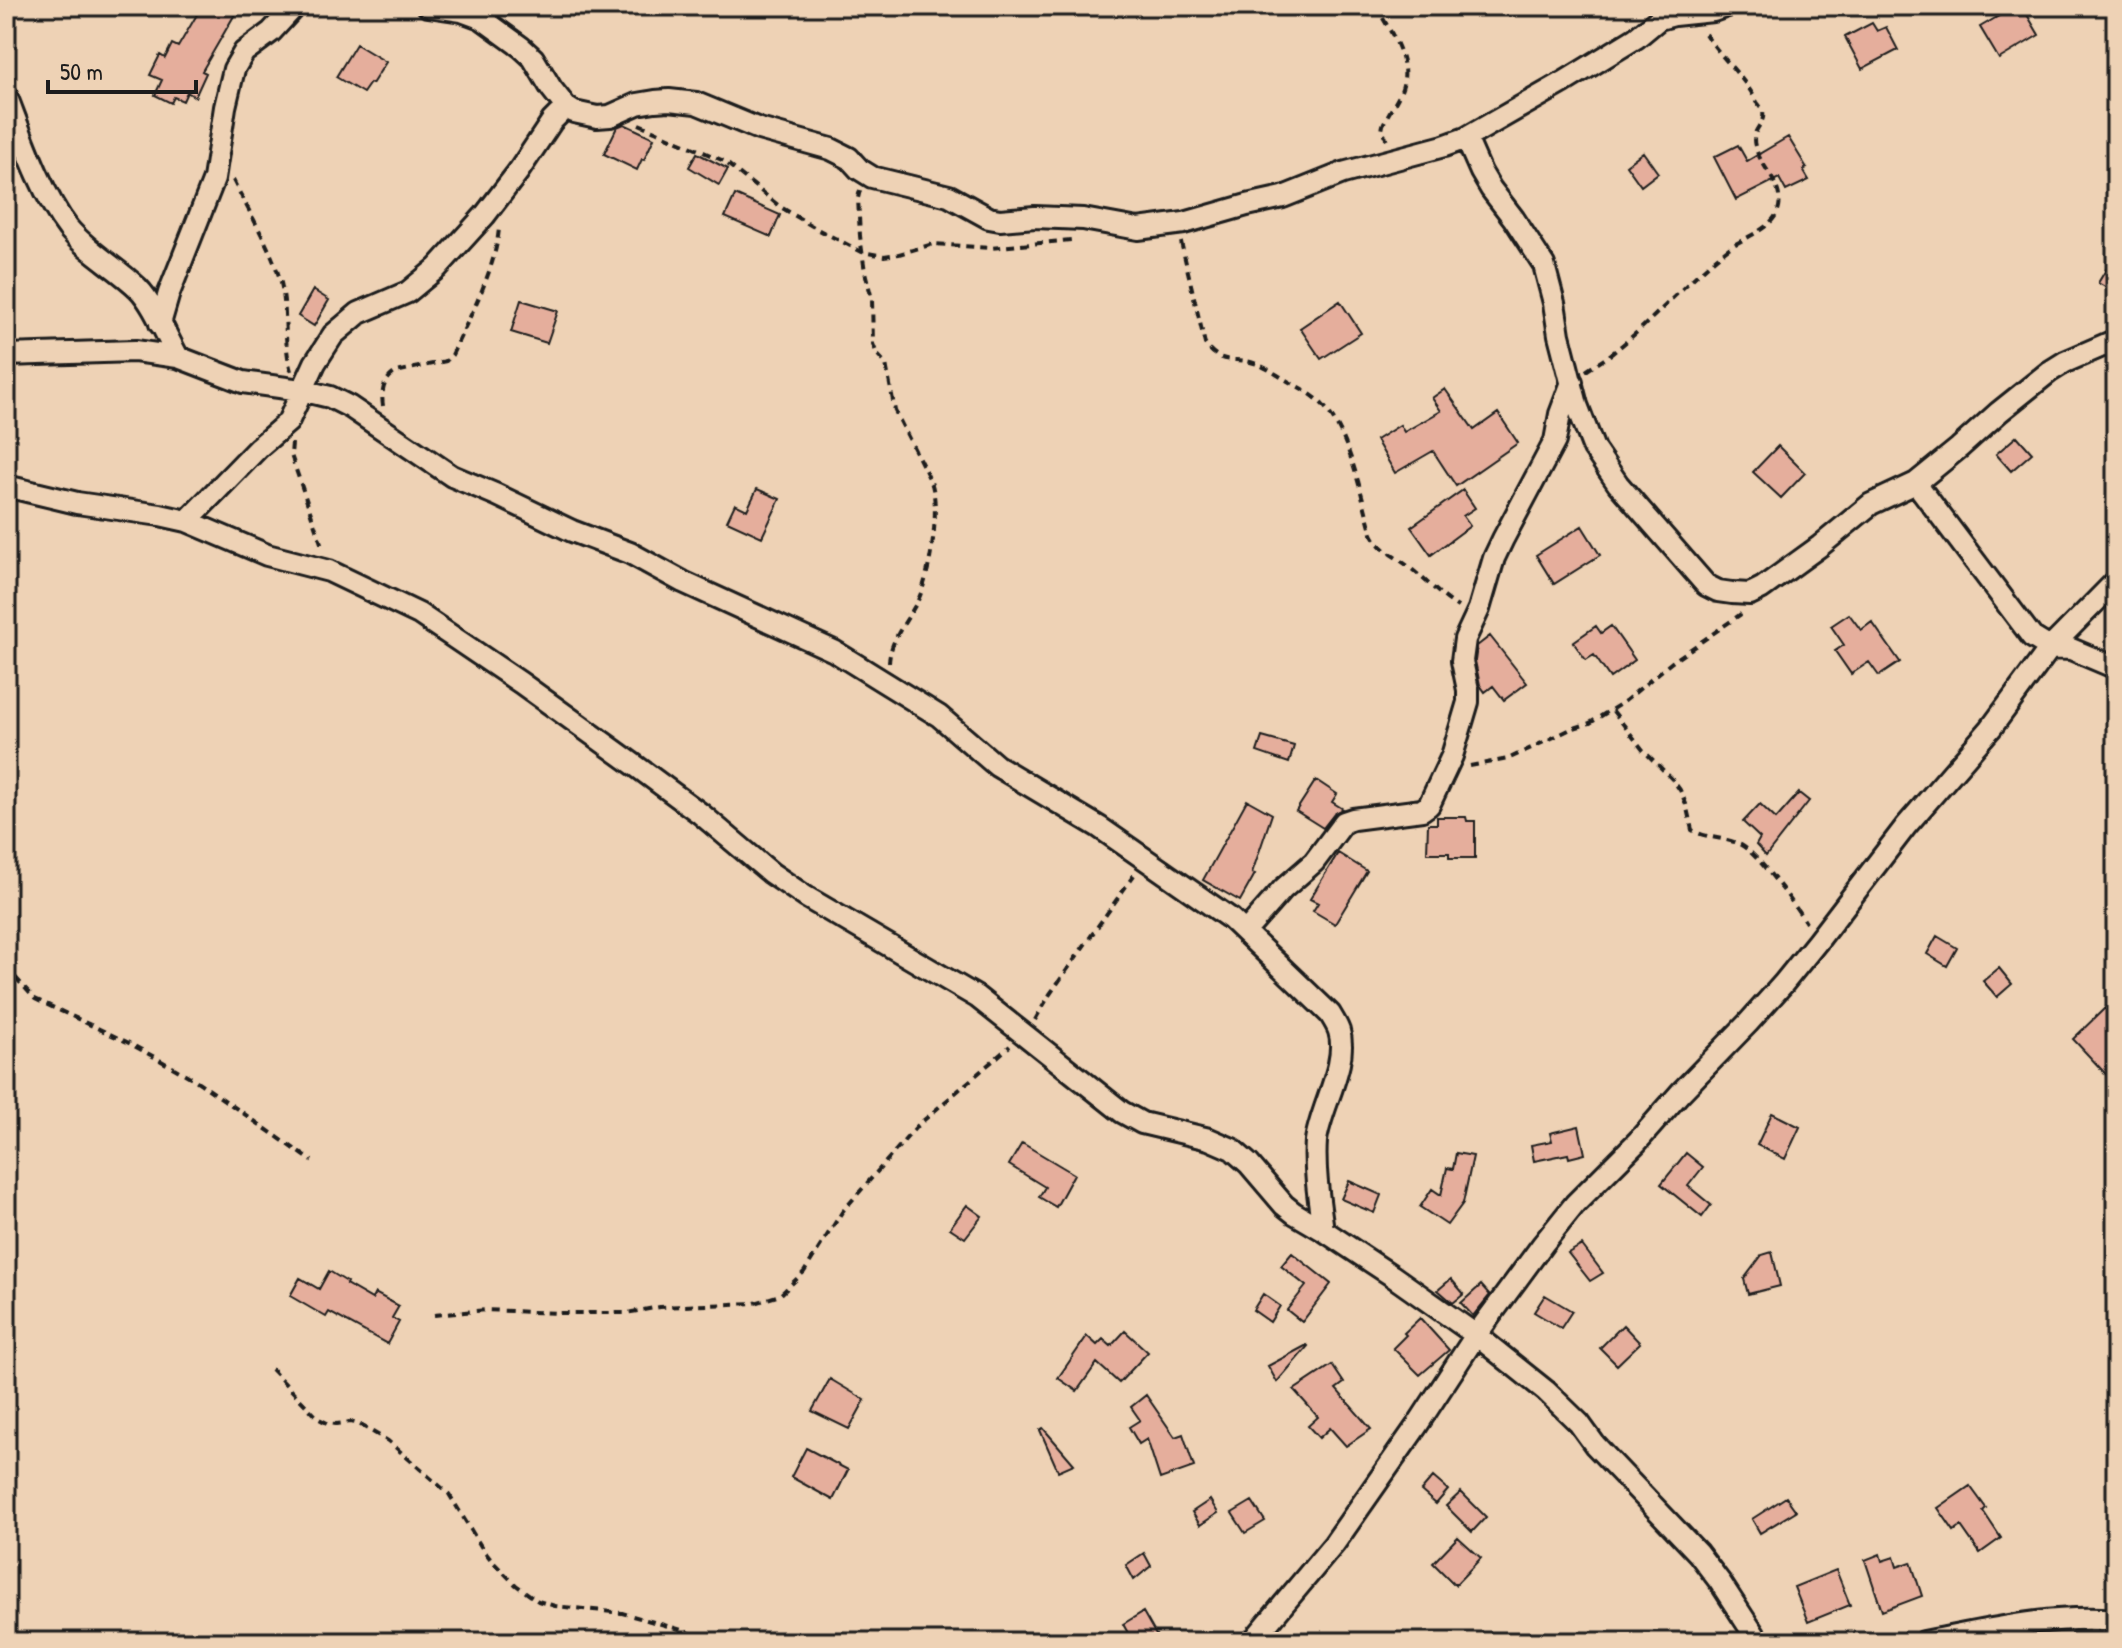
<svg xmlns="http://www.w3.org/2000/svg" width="2122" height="1648" font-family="'Patrick Hand',sans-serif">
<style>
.building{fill:#e5ae9c;stroke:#1c1c1c;stroke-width:2}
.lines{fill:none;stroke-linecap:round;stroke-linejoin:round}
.minor-casing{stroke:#1c1c1c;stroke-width:26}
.path{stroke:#1c1c1c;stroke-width:4;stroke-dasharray:8 6;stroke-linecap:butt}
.minor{stroke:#eed2b5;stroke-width:20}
</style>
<rect width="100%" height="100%" fill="#eed2b5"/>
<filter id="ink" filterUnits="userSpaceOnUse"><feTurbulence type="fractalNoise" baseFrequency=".0125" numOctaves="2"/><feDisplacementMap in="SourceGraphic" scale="16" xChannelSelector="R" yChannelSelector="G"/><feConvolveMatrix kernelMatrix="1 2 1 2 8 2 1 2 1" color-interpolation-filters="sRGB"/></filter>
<g filter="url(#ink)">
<!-- building -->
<path class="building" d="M202,6H221L235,14L202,71L206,73L195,97L187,92L183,101L174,97L171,103L155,95L162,80L150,75L160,55L165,58L172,44L178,47Z
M2016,6H2022L2039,35L1999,59L1980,27Z
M1872,23L1877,31L1886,27L1898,50L1862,69L1845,37Z
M356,44L386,62L372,84L370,83L363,93L336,77Z
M624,124L654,138L644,160L642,159L637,170L604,154L617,127Z
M1788,137L1807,168L1803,170L1809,180L1786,191L1779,178L1736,200L1714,157L1738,145L1747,161Z
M1643,152L1658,173L1641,186L1626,165Z
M697,153L728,169L719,185L689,167Z
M735,195L780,215L771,237L725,217Z
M2116,253V293L2098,283Z
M313,290L329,300L314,326L298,316Z
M521,300L558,311L547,343L511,332Z
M1340,301L1361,333L1321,359L1300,328Z
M1445,389L1474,430L1498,413L1518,443L1456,486L1433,451L1395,473L1376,440L1400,425L1404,432L1441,411L1432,398Z
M2017,436L2032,453L2011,471L1996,454Z
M1778,446L1805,473L1781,498L1753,472Z
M757,489L780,499L762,537L727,521L735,504L747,510Z
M1463,490L1475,508L1463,516L1470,526L1431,555L1411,527Z
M1582,526L1600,555L1554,584L1536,555Z
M1849,614L1861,630L1872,622L1900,662L1879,676L1869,662L1851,674L1835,651L1844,645L1831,626Z
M1596,626L1601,633L1611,626L1635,660L1610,678L1594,655L1586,660L1573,642Z
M1490,636L1527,683L1504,700L1493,686L1485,692L1480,685L1475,661L1477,646Z
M1262,737L1294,746L1289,763L1257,752Z
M1316,780L1337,794L1332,802L1343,809L1334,814L1323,828L1296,811Z
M1799,793L1809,801L1766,856L1756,845L1760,838L1743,822L1760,804L1776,819Z
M1247,800L1272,814L1252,873L1255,874L1240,901L1203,880Z
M1437,817H1466L1467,821H1475V858H1449V853H1427L1428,824H1437Z
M1338,853L1367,871L1335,924L1313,911L1318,903L1310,899Z
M1937,936L1957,948L1947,966L1927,954Z
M1999,968L2012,984L1997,997L1983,981Z
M2105,1008L2116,1020V1085L2073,1039Z
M1772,1113L1800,1127L1785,1159L1757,1145Z
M1579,1126L1585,1154L1569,1158L1568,1154L1534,1161L1531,1145L1552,1141L1550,1133Z
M1022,1143L1074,1174L1056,1207L1039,1197L1045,1187L1009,1165Z
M1456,1153L1473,1156L1463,1203L1447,1225L1420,1207L1432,1189L1441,1195L1447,1168L1453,1169Z
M1686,1153L1703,1167L1688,1186L1711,1205L1702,1217L1661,1184Z
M1349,1181L1381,1195L1374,1213L1341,1199Z
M967,1205L982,1216L965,1238L950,1228Z
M1582,1245L1603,1273L1590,1281L1568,1253Z
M1772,1252L1780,1286L1748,1294L1744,1279L1762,1255Z
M1292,1253L1331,1284L1302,1322L1287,1310L1306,1286L1281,1266Z
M329,1271L347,1282L346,1284L372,1299L375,1293L399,1306L392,1318L399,1322L387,1344L329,1312L326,1317L290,1296L300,1278L319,1289Z
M1451,1279L1464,1294L1453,1303L1438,1290Z
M1481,1285L1490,1295L1473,1316L1461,1303Z
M1263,1294L1280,1306L1270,1322L1253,1310Z
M1545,1295L1572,1311L1561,1328L1534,1312Z
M1420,1318L1449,1350L1420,1375L1393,1348L1406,1335L1404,1333Z
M1623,1325L1640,1343L1617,1365L1600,1348Z
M1125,1331L1148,1352L1119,1383L1097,1363L1077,1391L1058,1378L1087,1336L1097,1345L1103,1339L1111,1346Z
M1307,1345L1308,1346L1277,1382L1268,1366Z
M1332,1365L1344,1383L1336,1389L1371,1429L1346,1446L1330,1428L1319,1438L1308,1426L1318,1417L1294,1390Z
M830,1379L865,1400L849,1429L812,1411Z
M1146,1395L1175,1437L1183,1434L1194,1467L1160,1479L1147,1439L1139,1444L1129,1427L1140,1420L1131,1407Z
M1043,1428L1074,1464L1058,1471L1040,1430Z
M806,1448L848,1470L833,1500L791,1477Z
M1433,1477L1448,1490L1436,1504L1421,1491Z
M1970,1486L1986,1508L1983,1511L2001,1538L1980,1553L1961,1526L1954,1531L1938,1508Z
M1461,1492L1486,1517L1472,1532L1446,1506Z
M1786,1497L1796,1511L1760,1533L1752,1519Z
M1210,1500L1218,1513L1200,1525L1192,1512Z
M1252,1501L1265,1521L1245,1533L1232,1513Z
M1458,1537L1481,1558L1455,1585L1433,1563Z
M1144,1553L1151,1566L1134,1580L1126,1565Z
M1880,1554L1882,1561L1894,1557L1897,1567L1911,1562L1922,1596L1882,1611L1865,1560Z
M1836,1570L1850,1605L1808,1622L1794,1587Z
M1143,1612L1160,1642H1133L1123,1624Z"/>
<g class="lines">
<!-- minor casing -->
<g class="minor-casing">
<path id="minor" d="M428,6L462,11L481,18L521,47L533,58L551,88L566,107L574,112L597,117L610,116L637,104L655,101L669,100L696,103L759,129L831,149L849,158L859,169L872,177L949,196L989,218L1000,220L1035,217L1083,219L1138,229L1184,223L1247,205L1283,197L1343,173L1444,146L1466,138L1564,82L1636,38L1659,19L1674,15L1713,11L1727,6
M6,95C22,136 41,193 68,228C88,252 116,267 138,288C154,304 166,336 178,357
M1466,138L1481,172L1491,189L1514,219L1544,265L1554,303L1559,335L1577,405L1594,449L1618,484L1706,585L1718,591L1732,593L1750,594L1762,588L1820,546L1871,504L1916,483L1959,448L1999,412L2049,372L2065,362L2116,340
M160,324L169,293L214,179L225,107L234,69L244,52L271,32L295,6
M6,355L135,351L178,357L243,382L301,390L330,397L350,407L452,476L497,495L572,531L630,553L683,582L834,651L879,679L939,716L997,766L1099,827L1231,919L1330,1014C1333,1019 1337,1025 1339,1031C1349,1063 1320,1108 1316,1141C1314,1170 1319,1201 1323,1230
M1916,483L2032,637L2050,648L2071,649L2116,668
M6,486L77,503L160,515L187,521L267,555L329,571L419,614L521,683L636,766L701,814L771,873L806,897L977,997L1122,1112L1142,1123L1209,1139L1232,1149L1249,1164L1284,1205L1294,1213L1323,1230L1391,1275L1476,1335L1546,1391L1579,1423L1595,1445L1698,1553L1720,1582L1759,1642
M187,521L258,448L288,422L315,363L333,335L359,313L408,292L437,268L485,215L518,172L552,121L566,107
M1245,932L1283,889L1314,862L1344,822L1353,819L1422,810L1429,805L1452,756L1468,702V690L1462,661L1465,639L1479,609L1494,558L1503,539L1555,441L1560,414L1572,382
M1252,1642L1334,1544L1416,1427L1476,1335L1543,1244L1575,1204L1637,1142L1681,1092L1748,1023L1783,984L1817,942L1906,826L1991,728L2050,648L2116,581
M1924,1642C1987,1630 2052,1614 2116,1620"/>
</g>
<!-- path -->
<path class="path" d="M1376,6C1390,32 1413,61 1401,91C1396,103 1388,113 1383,125L1382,130L1387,140
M639,124L724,161L779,206L817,229L862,252L884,256L899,254L933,244L990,248L1071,240
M233,180C250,214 271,247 281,283C288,312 283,343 291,371
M860,190L858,198L860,236L865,272L872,299L873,344L877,354L886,364L895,411L931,482C941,507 930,578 917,602C906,623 890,639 889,663
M1181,242L1205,344C1224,369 1235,354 1259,365C1269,369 1277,375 1286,380C1298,387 1312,393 1322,404C1350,434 1361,495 1372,534C1381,552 1395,555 1409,567C1427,581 1439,595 1458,607
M1586,371C1596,364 1607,358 1616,350C1656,318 1688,279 1729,248C1745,237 1775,228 1779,207C1783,187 1764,169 1757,152C1747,129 1766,126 1763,112C1762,108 1759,105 1757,102C1743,75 1718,55 1702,29
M383,406C381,392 383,380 396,372L446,361L452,355C470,315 495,272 499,228
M292,443L291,455L323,549
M1613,711L1643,750L1672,779L1680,790L1686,804L1692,830C1707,839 1725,837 1741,845C1758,854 1795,905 1806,923
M1470,766L1508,759L1571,729L1590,723L1625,701L1672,662L1741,614
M6,967L35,999L127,1042L194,1079L312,1161
M1035,1020L1050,994L1134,875
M434,1315L486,1310L559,1313H626L660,1307L755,1303L780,1295L804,1272L842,1212L917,1126L1010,1046
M271,1369L319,1419L327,1423L336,1424L351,1422L359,1424L388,1441L449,1494L482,1548L492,1561L516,1585L538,1601L555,1606L622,1613L682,1630L709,1642"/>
<!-- minor -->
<use href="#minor" class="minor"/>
</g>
</g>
<!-- margin -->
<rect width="2122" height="1648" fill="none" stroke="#eed2b5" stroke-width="32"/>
<rect x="16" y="16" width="2090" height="1616" fill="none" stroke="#1c1c1c" stroke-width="3" filter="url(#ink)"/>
<!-- scale -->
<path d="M48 80v12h148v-12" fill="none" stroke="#1c1c1c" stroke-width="4"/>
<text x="60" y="80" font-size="24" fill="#1c1c1c" stroke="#eed2b5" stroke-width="6" paint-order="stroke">50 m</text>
</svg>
